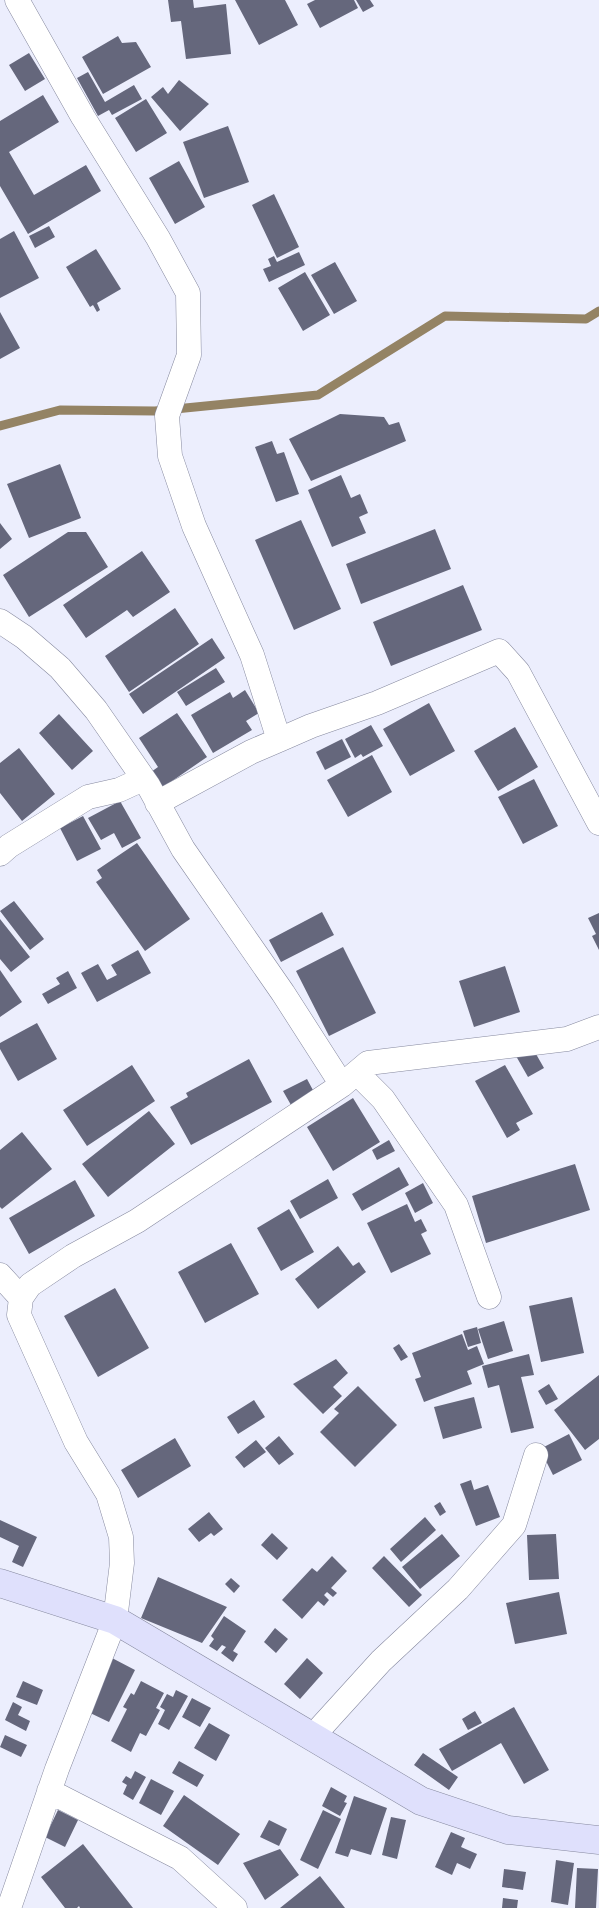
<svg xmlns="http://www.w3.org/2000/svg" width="599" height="1908" font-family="Lora,serif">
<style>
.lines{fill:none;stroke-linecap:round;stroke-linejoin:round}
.stream{stroke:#948364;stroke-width:9}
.building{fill:#65677c}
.street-casing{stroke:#86899f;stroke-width:25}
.secondary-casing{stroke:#86899f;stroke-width:29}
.street{stroke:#fff;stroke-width:24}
.secondary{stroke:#dfe0fc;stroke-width:28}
</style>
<rect width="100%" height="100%" fill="#eceefd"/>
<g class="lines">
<!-- stream -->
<path class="stream" d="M0,426L60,410L155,411L318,395L445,316L586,319L599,311"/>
</g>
<!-- building -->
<path class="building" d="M168,0H193L194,8L226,4L231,54L186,59L181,21L171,22Z
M235,0H285L298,25L259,45Z
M315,0H354L358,8L320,28L307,4Z
M356,0H370L374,6L363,12Z
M118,36L122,43L136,42L151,67L103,94L82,57Z
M29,53L45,79L25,91L9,65Z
M88,72L105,102L134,85L142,99L112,115L109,110L98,116L77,78Z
M179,80L209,104L180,131L151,97L163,87L168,94Z
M43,95L59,122L9,152L34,195L86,165L101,191L28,234L0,186V121Z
M146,99L167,133L136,152L115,118Z
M228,126L249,182L204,198L183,142Z
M179,161L205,207L175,224L149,178Z
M274,194L299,247L277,258L252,205Z
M49,226L55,237L35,248L29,236Z
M14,231L39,278L0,298V239Z
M96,249L121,289L97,303L100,310L97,312L93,305L90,307L66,267Z
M299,252L305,265L269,282L263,269L271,266L268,259L274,256L277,262Z
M335,262L357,301L334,314L311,275Z
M305,272L330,315L303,331L278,288Z
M0,312L20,348L0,359Z
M340,414L384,417L389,425L399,422L406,441L311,481L289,439Z
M272,441L277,454L284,452L299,494L276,502L255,447Z
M60,464L81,518L29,538L7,484Z
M341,475L351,498L360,494L368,513L359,517L366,533L332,547L308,490Z
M301,520L341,609L294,630L255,540Z
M0,523L12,539L0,549Z
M435,529L451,569L361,604L346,564Z
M68,532H86L108,567L29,617L3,575Z
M142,551L170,592L133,617L127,610L86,638L63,605Z
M463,585L482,630L391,666L373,622Z
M175,608L199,644L129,692L105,656Z
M212,638L225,658L143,714L129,694Z
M216,668L225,682L186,706L177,692Z
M245,690L259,713L246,721L252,730L213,753L191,715L230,692L233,698Z
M429,703L455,751L410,776L383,729Z
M177,713L207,757L162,788L151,772L158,767L139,738Z
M59,714L93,751L72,770L39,733Z
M371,725L383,746L363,757L361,754L355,758L345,739Z
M515,727L538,767L498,791L474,751Z
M342,739L351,757L325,770L316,752Z
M19,748L55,794L22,821L0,793V763Z
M372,755L392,792L348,817L327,780Z
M534,779L558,826L523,844L498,797Z
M120,801L141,838L122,848L114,833L101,840L88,818Z
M83,816L101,849L77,861L60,828Z
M137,843L190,919L145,951L96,882L102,878L97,870Z
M14,901L44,939L30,950L0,911Z
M322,912L334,935L281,962L269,940Z
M599,913V950L592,936L596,934L588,918Z
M0,919L30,957L11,972L0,959Z
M343,947L376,1013L329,1036L296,971Z
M138,950L151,973L97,1002L81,973L98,964L107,980L117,975L111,965Z
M505,966L520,1012L474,1027L459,981Z
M0,970L22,1002L0,1017Z
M68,971L77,988L48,1004L42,994L60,984L56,978Z
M37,1023L57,1059L18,1081L0,1049V1043Z
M532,1047L544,1068L528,1077L516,1056Z
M249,1059L272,1102L191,1145L170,1107L188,1097L186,1093Z
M132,1065L155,1101L87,1146L63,1110Z
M505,1065L533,1114L516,1123L520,1130L507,1138L475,1081Z
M307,1079L314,1092L291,1105L283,1091Z
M353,1098L380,1142L333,1171L307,1127Z
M149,1111L175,1144L108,1197L82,1164Z
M22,1132L52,1169L2,1209L0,1207V1150Z
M389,1140L395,1151L377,1160L372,1150Z
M575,1164L590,1210L486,1243L472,1196Z
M399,1167L409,1185L362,1211L352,1194Z
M328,1179L338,1198L300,1219L290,1201Z
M75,1180L95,1216L29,1254L9,1218Z
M423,1183L433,1203L415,1213L405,1193Z
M407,1204L415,1222L421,1219L427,1231L421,1234L431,1254L391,1273L367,1223Z
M289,1209L314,1252L281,1271L257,1228Z
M231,1243L259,1294L205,1323L178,1272Z
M338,1246L353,1266L359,1262L366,1272L318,1309L295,1279Z
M115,1288L149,1348L98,1377L64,1316Z
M572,1297L584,1353L541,1362L529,1306Z
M504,1321L513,1351L488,1359L478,1329Z
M477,1327L481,1343L468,1347L463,1331Z
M462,1334L468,1350L477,1346L484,1364L467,1371L472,1384L424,1402L415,1379L421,1377L412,1353Z
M399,1344L408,1357L401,1361L393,1348Z
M529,1354L534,1375L521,1377L534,1428L511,1433L499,1385L488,1388L482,1366Z
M336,1359L348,1373L333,1387L342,1396L323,1414L293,1384Z
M599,1375V1439L585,1450L554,1410Z
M549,1384L558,1399L546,1405L538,1391Z
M358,1386L397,1425L355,1467L320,1432L339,1413L334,1409Z
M474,1397L482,1428L443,1439L434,1407Z
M254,1400L265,1417L238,1434L227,1417Z
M569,1434L582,1460L553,1475L540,1449Z
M279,1436L294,1454L279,1465L265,1448Z
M175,1438L191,1466L138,1498L121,1470Z
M256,1440L266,1452L244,1468L235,1457Z
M471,1480L474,1490L488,1485L500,1517L476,1526L460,1484Z
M440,1502L446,1512L440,1516L434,1506Z
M209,1512L223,1529L214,1536L211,1533L199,1542L188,1529Z
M425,1517L436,1530L401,1562L390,1549Z
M0,1520L37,1537L23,1567L12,1562L19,1546L0,1537Z
M272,1533L288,1548L277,1560L261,1545Z
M442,1534L460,1556L420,1589L402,1567Z
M556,1534L559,1579L529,1580L527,1535Z
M332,1556L347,1571L331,1588L337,1593L333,1597L327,1592L324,1595L329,1600L324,1606L318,1601L302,1619L282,1600L312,1568L317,1572Z
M384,1556L422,1595L409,1607L372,1568Z
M158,1577L227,1607L202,1643L141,1618Z
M231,1578L240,1586L234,1593L225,1584Z
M559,1592L567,1634L515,1644L506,1603Z
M224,1616L246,1631L233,1651L238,1654L233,1662L221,1653L226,1647L222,1645L217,1651L209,1646L214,1639L211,1636Z
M275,1628L288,1639L276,1653L264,1642Z
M112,1658L135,1670L109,1722L86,1711Z
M307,1658L323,1673L300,1699L284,1684Z
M23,1681L43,1690L37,1705L16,1697Z
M141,1681L164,1693L156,1708L160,1710L146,1736L140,1733L131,1752L111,1741L127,1709L123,1707L131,1693L134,1695Z
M176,1690L188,1696L169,1730L158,1724L165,1710L160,1707L167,1694L173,1697Z
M192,1698L211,1708L200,1727L182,1717Z
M13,1702L22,1707L18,1715L30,1721L26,1731L5,1720Z
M514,1707L549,1770L524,1784L501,1743L452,1771L439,1749Z
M475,1711L482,1723L468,1730L462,1719Z
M209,1723L230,1735L216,1761L194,1748Z
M5,1735L27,1745L21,1757L0,1747Z
M423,1753L458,1777L449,1790L414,1765Z
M179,1761L204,1775L197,1787L172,1773Z
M135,1771L146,1777L133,1800L123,1794L127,1785L122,1782L126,1776L131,1779Z
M151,1779L174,1791L161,1815L139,1803Z
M331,1787L347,1796L344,1802L347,1803L340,1816L322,1806Z
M184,1795L240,1834L218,1865L163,1826Z
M354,1796L387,1808L371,1855L351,1849L348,1857L335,1853Z
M58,1810L78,1820L65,1847L45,1837Z
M323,1810L341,1819L318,1869L300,1860Z
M391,1817L406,1820L397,1859L382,1855Z
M269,1820L287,1829L279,1846L260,1837Z
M451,1832L465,1838L461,1847L477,1854L470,1869L457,1863L452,1875L435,1867Z
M83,1844L133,1908H80L79,1906L77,1908H65L41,1877Z
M280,1849L299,1875L265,1900L243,1863Z
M556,1860L574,1863L568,1905L551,1902Z
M577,1868L598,1869L596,1908H575Z
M504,1869L526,1872L523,1890L502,1887Z
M320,1876L345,1908H280Z
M503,1898L518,1900L517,1908H502Z"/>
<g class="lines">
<!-- street casing -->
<g class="street-casing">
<path id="street" d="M17,0L83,117L158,238L188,293L189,355L167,416L170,456L194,526L252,655L279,740
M0,621L24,637L60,668L96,710L148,785L183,849L283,993L342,1085
M157,803L251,752L279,740L311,726L377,703L499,651L518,672L599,823
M0,854L9,846L88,797L119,790L143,779
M357,1073L383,1099L456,1205L489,1297
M0,1275L21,1298
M312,1737L381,1661L458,1589L514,1525L536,1455
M49,1791L180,1858L235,1908
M9,1908L57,1769L115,1620L122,1563L121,1537L108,1494L76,1442L19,1315L21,1298L30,1285L73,1256L137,1221L342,1085L368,1063L567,1039L599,1027"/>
</g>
<!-- secondary casing -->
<g class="secondary-casing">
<path id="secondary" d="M0,1583L115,1620L421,1801L508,1830L599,1840"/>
</g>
<!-- street -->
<use href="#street" class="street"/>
<!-- secondary -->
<use href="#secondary" class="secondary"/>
</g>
</svg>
